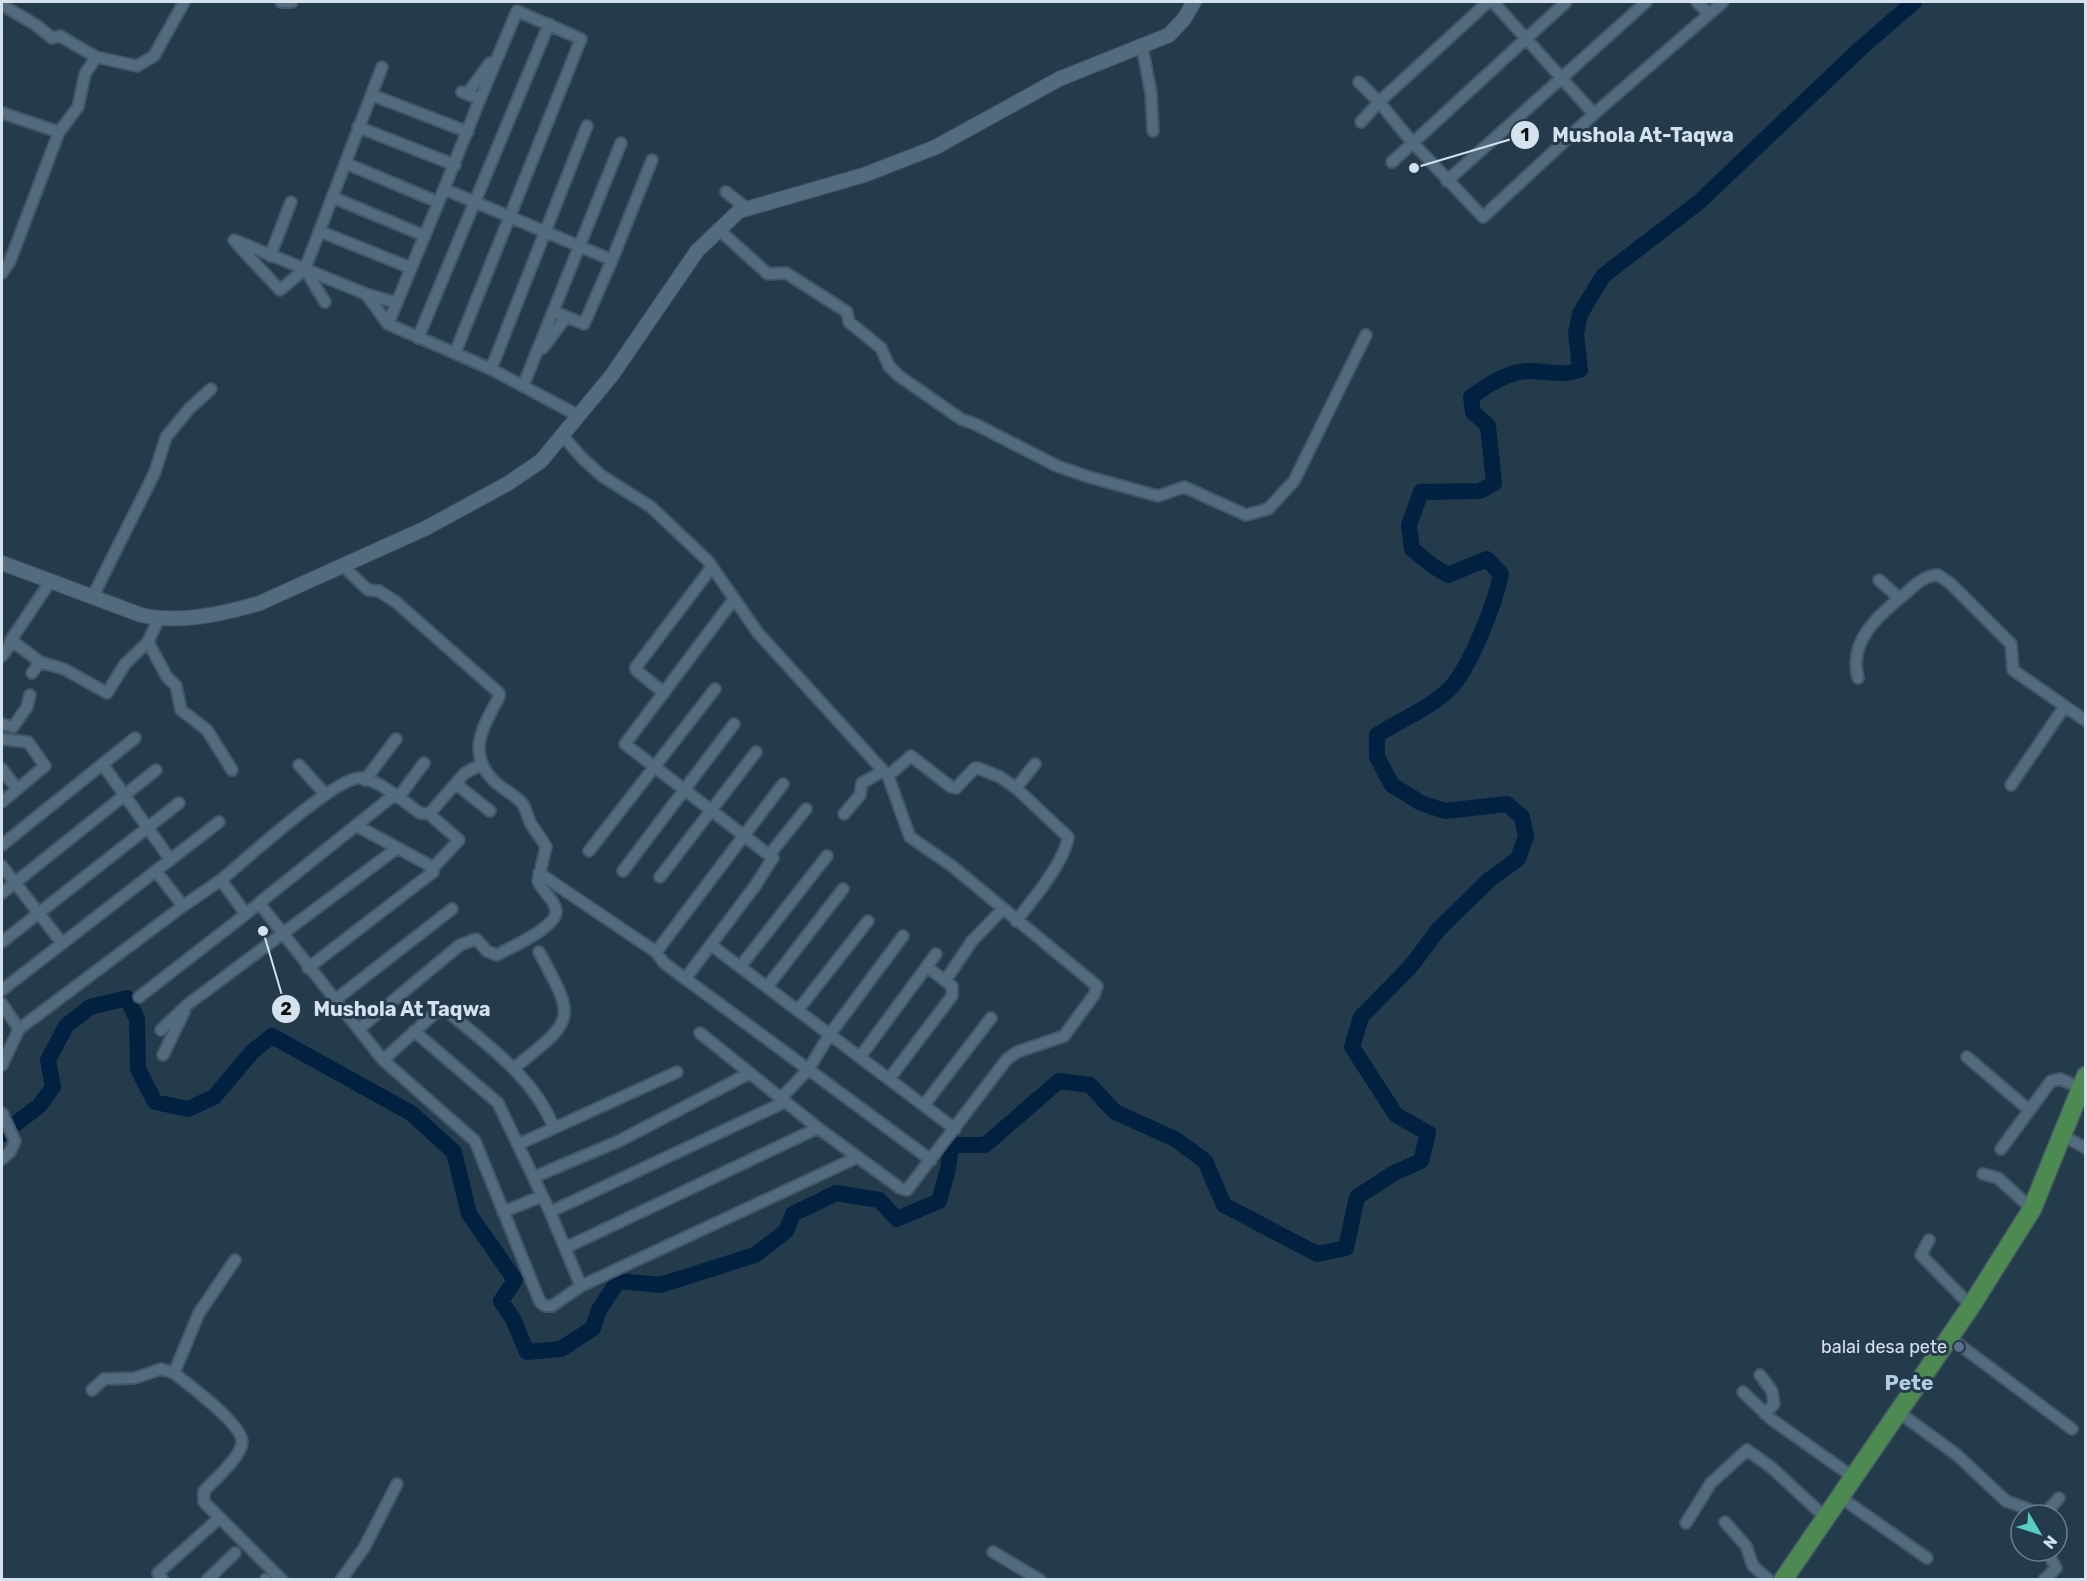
<svg xmlns="http://www.w3.org/2000/svg" width="2087" height="1581" font-family="Rubik,sans-serif">
<style>
.lines{fill:none;stroke-linecap:round;stroke-linejoin:round}
.river{stroke:#022140;stroke-width:16}
.minor-casing{stroke:#435766;stroke-width:14}
.tertiary-casing{stroke:#435766;stroke-width:16}
.primary-casing{stroke:#435766;stroke-width:21}
.minor{stroke:#526b7e;stroke-width:10}
.tertiary{stroke:#526b7e;stroke-width:14}
.primary{stroke:#4d8a52;stroke-width:18}
.service-dot{fill:#5c6f8a;stroke:#243b4c;stroke-width:2}
.labels{text-anchor:middle;dominant-baseline:central;stroke-width:6;stroke-linejoin:round;paint-order:stroke}
.poi-label{font-size:18px;fill:#d4e2ed;stroke:#243b4c;text-anchor:end}
.quarter-label{font-size:21px;font-weight:bold;fill:#b2cde2;stroke:#243b4c}
.leader{fill:none;stroke:#d4e2ed;stroke-width:2}
.callout-dot{fill:#d4e2ed;stroke:#243b4c;stroke-width:2}
.mark-label{font-size:18px;text-anchor:middle;font-weight:bold;fill:#111}
.callout-label{font-size:20px;text-anchor:middle;font-weight:bold;fill:#d4e2ed;stroke:#243b4c;stroke-width:6;stroke-linejoin:round;paint-order:stroke}
</style>
<rect width="100%" height="100%" fill="#243b4c"/>
<g class="lines">
<!-- river -->
<path class="river" d="M2,1134L39,1106L53,1087L48,1060L66,1026L90,1007L127,998L137,1019L138,1069L155,1102L188,1109L214,1097L253,1051L272,1036L411,1113L454,1152L469,1214L515,1280L501,1301L513,1319L527,1352L561,1349L593,1328L599,1310L618,1281L660,1285L755,1255L786,1231L793,1214L836,1193L879,1200L897,1219L939,1201L948,1169L951,1145H985L1059,1081L1090,1085L1115,1112L1175,1139L1205,1161L1224,1205L1317,1254L1346,1248L1357,1197L1394,1173L1421,1161L1428,1133L1396,1115L1352,1047L1361,1017L1411,966L1438,930L1489,880L1518,859L1526,836L1522,817L1507,804L1445,811L1421,803L1392,785L1377,757V735C1399,721 1438,704 1454,684C1473,659 1495,604 1501,574L1487,559L1448,575L1433,566L1412,549L1409,525L1421,492L1480,491L1494,483L1488,426L1473,412L1471,397C1489,384 1509,370 1533,371C1551,372 1562,376 1580,370L1576,333L1580,314L1603,276L1699,202L1861,48L1914,2"/>
<!-- minor casing -->
<g class="minor-casing">
<path id="minor" d="M281,2H292
M1488,2L1379,102L1412,142L1483,217L1594,114L1723,2
M1493,2L1594,114
M1697,2L1709,14
M2,5L36,25L52,38L60,36L96,57L137,66L154,56L184,2
M1142,46L1151,93L1153,131
M1359,82L1379,102L1361,122
M467,94L490,63
M372,95L468,132
M480,99L444,189L612,260L652,160
M2,113L59,132
M358,127L455,165
M1392,162L1566,2
M345,163L438,202
M1447,181L1646,2
M444,189L388,324L491,369L579,416
M726,192L746,208
M332,197L425,236
M718,229L768,274L786,273L847,312L849,322L881,348L889,366L899,376L961,419L977,425L1057,466L1089,477L1158,496L1184,487L1246,515L1268,509L1294,481L1366,335
M319,231L411,268
M234,240L366,294L397,303
M238,245L280,290L305,269L325,302
M270,256L291,202
M305,269L382,67
M2,273L10,261L59,132L78,107L85,74L96,57
M366,294L388,324
M553,311L584,324L612,260
M418,338L549,24
M543,348L566,317
M455,353L581,39L517,11L480,99L462,92
M491,369L587,126
M523,386L621,143
M563,436L582,458L602,476L651,507L708,561L758,633L888,776L910,837L952,866L1097,986L1094,995L1064,1036L1017,1052L1007,1059L907,1190L900,1188L818,1128L700,1033
M342,565L368,590L379,591L396,602L499,693V697C484,725 466,752 493,780C502,789 514,794 522,803C527,810 527,817 531,824C536,832 542,839 546,847L538,881C542,891 554,899 556,910C558,927 511,947 497,955L487,951L476,939L460,945L360,1028
M1879,580L1899,598
M93,596L155,472L166,437L190,408L211,389
M159,618L148,642L167,677L176,686L181,710L207,730L232,770
M2,656L12,642
M40,662L64,669L107,693L125,664L148,642
M32,673L40,662L11,640L50,582
M1858,678C1848,640 1879,615 1906,593C1915,585 1925,575 1938,575L1950,583L2011,644L2013,670L2086,721
M664,693L636,670V667L712,567
M2,724L13,727L27,707L30,695
M2,739L28,742L45,766L2,802
M103,765L170,859
M299,765L325,794
M2,769L17,789
M888,776L911,756L951,787L956,788L975,768H978L1000,777L1016,788L1035,764
M365,780L396,739
M456,784L490,811
M783,784L656,952L664,963L931,1160
M2011,785L2065,706
M1016,788L1068,837C1065,861 1032,901 1016,921
M398,798L424,763
M429,814L459,840L433,868
M844,814L860,795L862,783L883,771
M2,845L135,738
M589,851L715,689
M770,854L806,809
M2,866L62,943
M623,871L734,724
M539,873L656,952
M660,877L756,752
M221,880C244,861 337,775 361,778C381,781 404,802 420,813L429,814L465,773L482,764
M2,893L156,770
M259,903L394,795
M183,906L221,880L246,914L259,903L383,1060L475,1141L540,1302L545,1306H552L581,1286L858,1157
M2,942L179,803
M711,945L955,1129
M740,967L827,856
M308,968L433,872L429,865L357,826
M685,979L755,886L773,858L625,744L734,599
M945,981L972,941L1002,910
M767,987L843,889
M2,990L219,822
M139,997L246,914
M335,1000L452,909
M2,1004L19,1029
M798,1010L868,921
M161,1030L187,1005L396,849
M414,1031L498,1103L550,1212L581,1286
M163,1055L184,1012
M860,1057L936,954
M1967,1057L2029,1110
M383,1060L435,1013L447,1011C488,1046 534,1077 554,1128
M2,1065L19,1029L183,906L156,871
M514,1068C575,1019 577,1021 539,952
M889,1079L952,996V986L927,967
M780,1099L808,1070L830,1034L903,936
M924,1105L991,1018
M2,1113L15,1141L10,1152L2,1159
M2063,1136L2086,1148
M519,1144L677,1072
M2001,1149L2051,1081L2060,1079L2081,1088
M1983,1174L1998,1178L2032,1209
M534,1177L619,1141L748,1074
M503,1212L542,1196
M550,1212L785,1102
M1929,1240L1921,1255L1971,1306
M565,1248L818,1128
M235,1260L199,1313L174,1373C189,1385 244,1425 242,1443C241,1457 213,1481 204,1491V1502L282,1580
M1949,1337L2072,1429
M1760,1375L1772,1391L1774,1404L1765,1414
M92,1390L104,1379L135,1378L161,1369L174,1373
M1743,1392L1771,1419L1853,1477
M1897,1411L1957,1455L2006,1501L2031,1510L2038,1515
M1840,1497L1927,1558
M2044,1515L2059,1498
M1725,1522L1746,1546L1753,1566L1769,1580
M1686,1523L1711,1483L1747,1450L1772,1468L1826,1518
M993,1552L1040,1580
M163,1580L158,1573L215,1522
M207,1580L235,1553
M266,1580V1579
M341,1580L364,1548L397,1484
M2044,1580L2056,1568L2047,1551"/>
</g>
<!-- tertiary casing -->
<g class="tertiary-casing">
<path id="tertiary" d="M2,563L141,615C179,624 223,614 260,603L426,528L507,484L541,461L612,375L697,251L739,211L864,175L936,147L1059,79L1169,35L1184,19L1194,2"/>
</g>
<!-- primary casing -->
<g class="primary-casing">
<path id="primary" d="M1783,1580L1971,1306L2032,1209L2086,1076"/>
</g>
<!-- minor -->
<use href="#minor" class="minor"/>
<!-- tertiary -->
<use href="#tertiary" class="tertiary"/>
<!-- primary -->
<use href="#primary" class="primary"/>
</g>
<!-- markers -->
<circle class="service-dot" cx="1959" cy="1347" r="6"/>
<g class="labels">
<!-- poi labels -->
<g class="poi-label">
<text x="1947" y="1347">balai desa pete</text>
</g>
<!-- quarter labels -->
<g class="quarter-label">
<text x="1909" y="1382">Pete</text>
</g>
</g>
<!-- callouts -->
<path class="leader" d="M1414 168L1525 135M263 931L286 1009"/>
<g class="callout-dot">
<circle cx="1414" cy="168" r="6"/>
<circle cx="263" cy="931" r="6"/>
<circle cx="1525" cy="135" r="15"/>
<circle cx="286" cy="1009" r="15"/>
</g>
<g class="mark-label">
<text x="1525" y="141">1</text>
<text x="286" y="1015">2</text>
</g>
<g class="callout-label">
<text x="1643" y="142">Mushola At-Taqwa</text>
<text x="402" y="1016">Mushola At Taqwa</text>
</g>
<!-- border -->
<rect width="2087" height="1581" fill="none" stroke="#d4e2ed" stroke-width="6"/>
<!-- north arrow -->
<g transform="translate(2039 1533) rotate(129)"><circle r="28" fill="#243b4c" stroke="#6a7e8c" stroke-width="1.5"/>
<path d="M0-4.5L10 22L0 15L-10 22Z" fill="#55cec6"/>
<text y="-9" font-size="16" font-weight="bold" text-anchor="middle" fill="#d4e2ed">N</text>
</g>
</svg>
